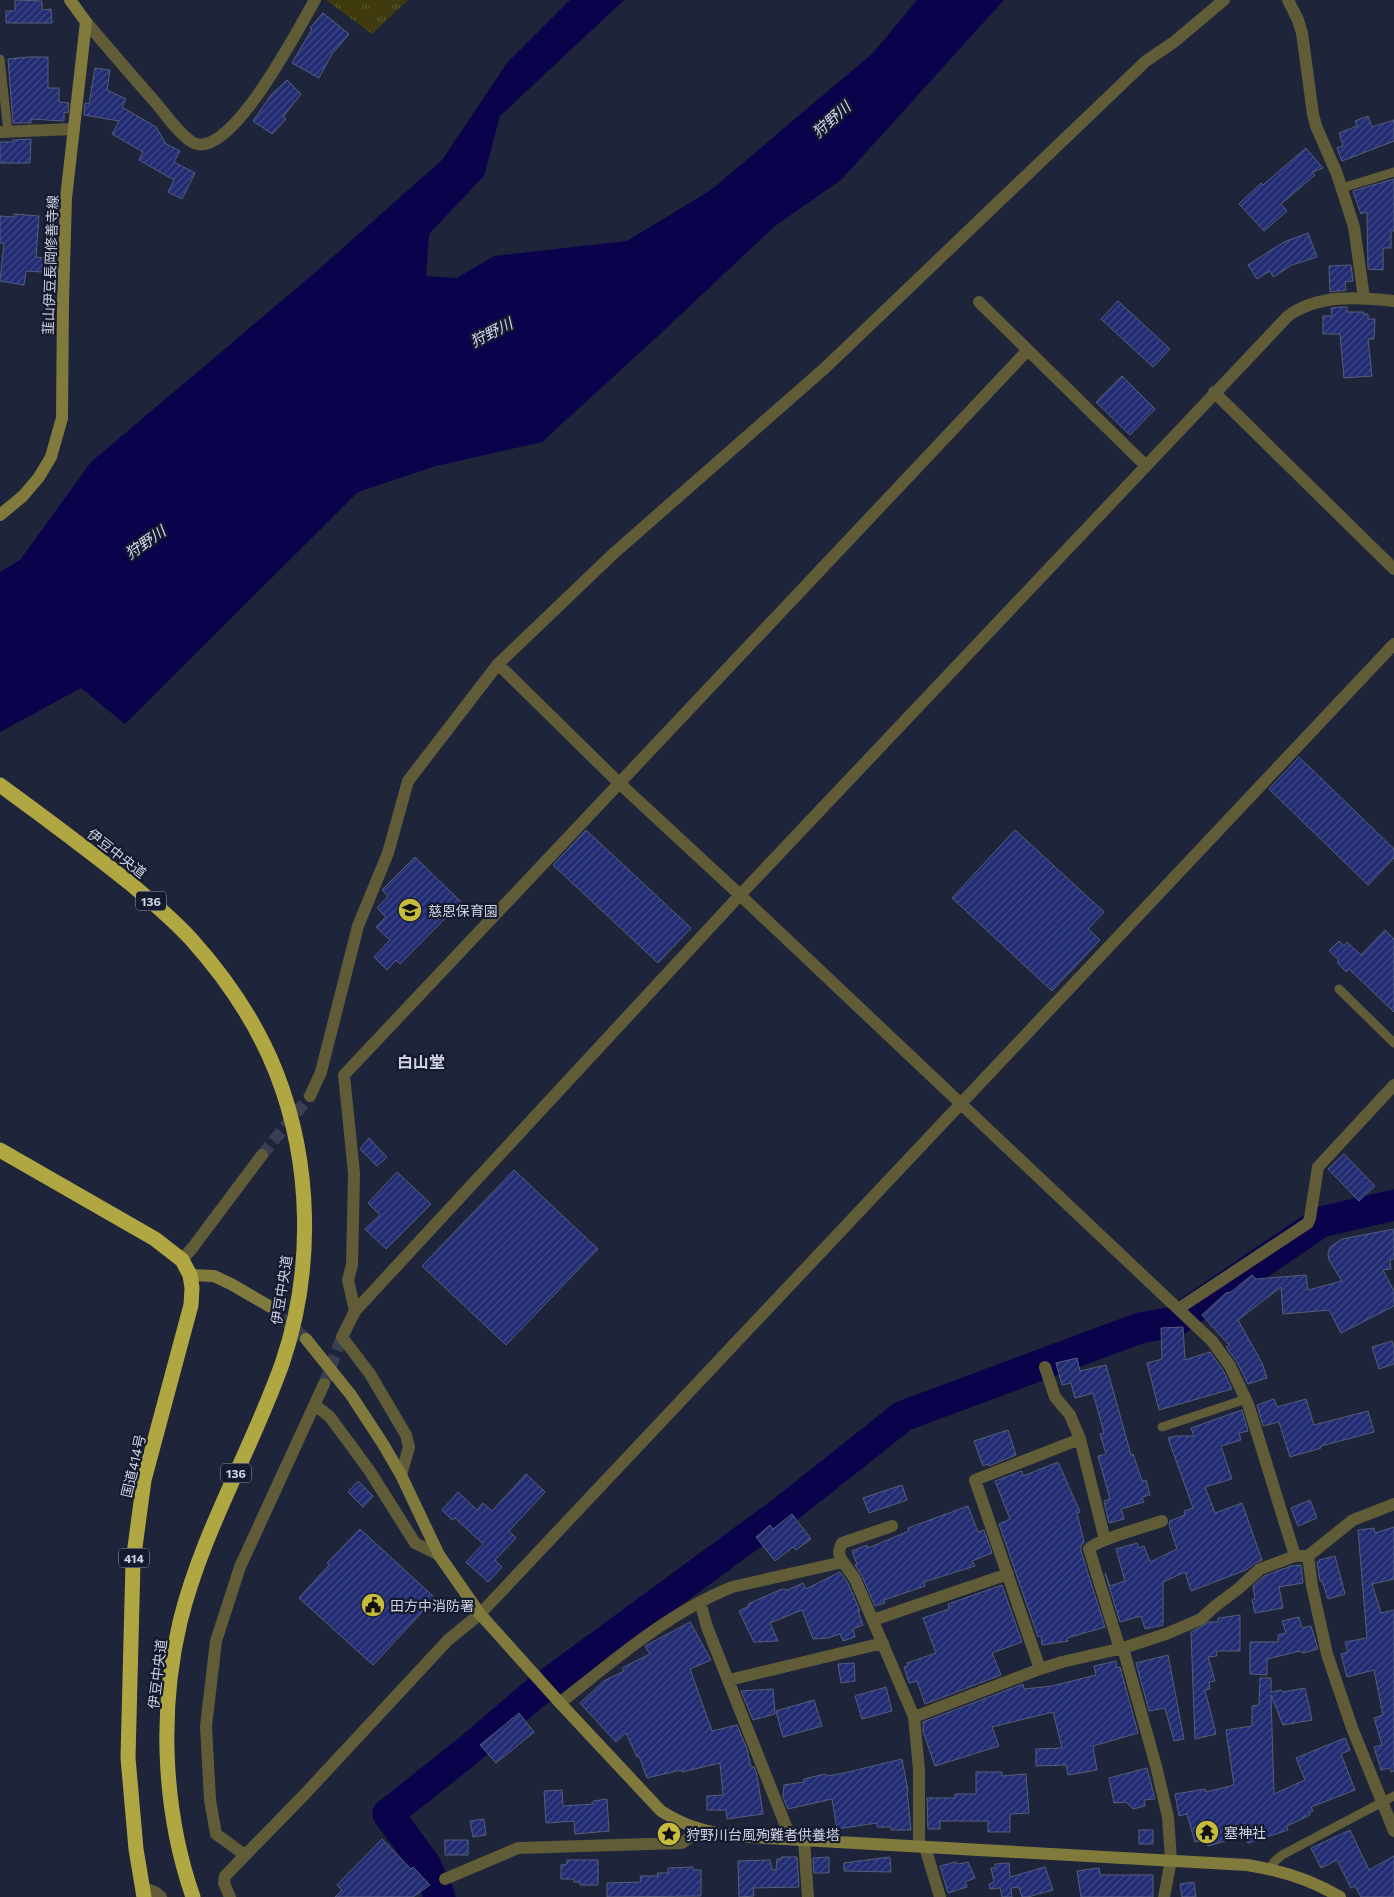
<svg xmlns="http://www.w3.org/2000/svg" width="1394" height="1897" font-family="Commissioner,'Noto Sans JP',sans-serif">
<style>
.park{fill:url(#park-tufts)}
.water{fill:#0a034b}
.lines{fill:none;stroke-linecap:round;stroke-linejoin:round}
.river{stroke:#0a034b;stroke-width:31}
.building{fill:url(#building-hatch);stroke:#565e78}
.street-tunnel{stroke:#393e53;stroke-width:12;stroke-dasharray:12 6;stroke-linecap:butt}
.secondary-tunnel{stroke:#393e53;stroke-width:12;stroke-dasharray:12 6;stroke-linecap:butt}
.lane{stroke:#5f5c37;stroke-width:9}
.street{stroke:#5f5c37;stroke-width:12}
.secondary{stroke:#807a3d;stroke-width:12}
.highway{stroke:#b0a742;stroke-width:15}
.labels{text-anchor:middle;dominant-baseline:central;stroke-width:4.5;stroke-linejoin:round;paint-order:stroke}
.shield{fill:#151a2f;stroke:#979cac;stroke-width:1}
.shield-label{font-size:12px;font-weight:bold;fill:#cfd3e2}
.street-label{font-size:14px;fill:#cfd3e2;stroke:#151a2f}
.poi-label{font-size:14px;fill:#cfd3e2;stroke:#151a2f;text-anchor:start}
.water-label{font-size:15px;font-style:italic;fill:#d4daf0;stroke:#151a2f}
.quarter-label{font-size:16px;font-weight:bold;fill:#cfd3e2;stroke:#151a2f}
</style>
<defs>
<pattern id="park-tufts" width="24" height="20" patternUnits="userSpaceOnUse" patternTransform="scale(1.25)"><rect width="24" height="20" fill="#3f3b0f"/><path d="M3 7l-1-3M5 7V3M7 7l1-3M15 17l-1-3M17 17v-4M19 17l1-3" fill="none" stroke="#5a5632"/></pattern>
<pattern id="building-hatch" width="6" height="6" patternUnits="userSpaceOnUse" patternTransform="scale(1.25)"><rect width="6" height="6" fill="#222c73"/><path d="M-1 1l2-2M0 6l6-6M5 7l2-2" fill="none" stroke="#414a87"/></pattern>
</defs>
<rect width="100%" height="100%" fill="#1e243a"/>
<!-- park -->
<path class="park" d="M326,0H408L372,34Z"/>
<!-- water -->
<path class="water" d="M570,0H624L500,116L484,176L429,234L426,276L457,278L494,256L627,241L711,190L873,53L917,0H1004L841,180L775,226L659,335L542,442L436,466L358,492L125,724L81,688L0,732V572L20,560L91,462L318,270L442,160L507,63Z"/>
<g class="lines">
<!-- river -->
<path class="river" d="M440,1897L425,1864L388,1814L465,1753L534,1694L786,1509L903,1416L1140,1328L1174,1322L1321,1222L1394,1205"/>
</g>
<!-- building -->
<path class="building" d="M15,0L42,1V10L51,9L52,23H6V11H15Z
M323,13L349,34L332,54L319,78L292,63L312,29L310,28Z
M29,57H48V88H59V102L69,103L68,113L64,112V121L31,119V123H13L8,59Z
M95,68L110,70L107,90L126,99L122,107L156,127L166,144L180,151L174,162L195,173L182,199L168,192L174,180L139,160L143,152L112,134L119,121L84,115L85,103L89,104Z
M287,80L301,94L283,117L286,119L272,134L253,121L271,95Z
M1368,116L1372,127L1394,120V141L1342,161L1337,148L1343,146L1339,133L1357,126L1355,121Z
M31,139L30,163H0V142H13V140Z
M1306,148L1323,168L1312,172L1315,175L1281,204L1287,211L1264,231L1239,204L1261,183L1263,185Z
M1394,179V231H1391V248H1383V270L1368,269L1367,212L1361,214L1353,191Z
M14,214L39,216L36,257L44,258L42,272L26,271L24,285L0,281L4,243H0V216L14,217Z
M1308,233L1317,257L1292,265L1273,277L1270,271L1257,279L1248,265L1284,242Z
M1351,265L1353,281L1345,282L1346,290L1330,292L1329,266Z
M1118,301L1170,349L1153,367L1101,319Z
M1339,307H1347V312H1363V314H1368V319H1375L1374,339H1368L1372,376L1344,378L1340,334H1323V316H1332L1331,308Z
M1122,376L1155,409L1130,435L1096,402Z
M1299,757L1394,849V858L1368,885L1269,789Z
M586,830L691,928L658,963L553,865Z
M1015,830L1104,912L1088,929L1100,940L1052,991L952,898Z
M415,857L461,902L400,964L396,960L387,970L374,957L390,940L376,927L386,917L377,908L388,896L382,890Z
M1385,930L1394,939V1012L1349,969L1346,972L1337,962L1339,960L1329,951L1339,941L1344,946L1347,942L1361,955Z
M369,1138L387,1157L377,1166L360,1149Z
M1344,1154L1375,1186L1359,1201L1328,1169Z
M514,1170L598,1249L506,1345L422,1266Z
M397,1172L431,1204L386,1249L365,1229L380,1215L368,1203Z
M1394,1229V1259L1390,1260L1391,1269L1383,1270L1394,1291V1306L1341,1333L1329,1310L1283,1314L1281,1287L1238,1320L1262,1363L1267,1378L1248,1384L1237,1362L1226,1347L1230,1346L1202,1315L1226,1293L1231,1292L1252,1275L1256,1279L1306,1275L1308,1290L1342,1281L1329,1260L1328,1254L1330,1247L1342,1239Z
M1183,1327L1185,1360L1210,1352L1223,1370L1232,1389L1159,1410L1147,1363L1162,1359L1161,1328Z
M1392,1341L1394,1349V1364L1379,1369L1372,1347Z
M1077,1358L1080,1371L1106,1365L1131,1455L1133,1454L1142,1481L1146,1480L1150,1495L1142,1497L1144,1502L1121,1509L1124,1519L1109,1523L1104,1501L1110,1499L1098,1456L1106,1454L1100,1434L1104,1433L1093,1393L1075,1398L1071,1383L1062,1385L1056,1363Z
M1274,1399L1277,1407L1306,1399L1314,1425L1368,1411L1374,1432L1321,1446V1448L1290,1457L1279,1422L1263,1426L1257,1405Z
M1242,1410L1248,1431L1239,1433L1241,1440L1221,1446L1232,1479L1205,1487L1215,1513L1242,1503L1262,1560L1255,1563L1246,1570L1191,1591L1185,1572L1163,1582V1625L1145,1629L1141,1616L1120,1622L1105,1573L1110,1586L1125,1581L1116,1549L1137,1543L1139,1548L1144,1546L1150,1562L1177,1549L1169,1525L1170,1521L1185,1515L1184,1511L1193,1508L1168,1438L1176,1436H1194L1191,1428Z
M1008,1430L1016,1455L989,1466L988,1464L983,1466L974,1441Z
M1058,1462L1080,1512L1077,1513L1084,1542L1081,1546V1551L1105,1627L1067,1638L1068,1641L1042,1645L1041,1636L1038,1637L999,1524L1010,1519L995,1481L1022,1471L1023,1476Z
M526,1474L545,1492L509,1531L516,1538L495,1560L502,1567L488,1582L466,1562L483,1544L455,1518L452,1520L442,1510L458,1492L477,1510L483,1503L492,1511Z
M358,1481L373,1496L363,1507L348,1492Z
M902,1485L907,1500L869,1513L863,1498Z
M1310,1500L1317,1518L1298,1526L1291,1508Z
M968,1506L978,1532L984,1530L992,1553L972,1561L975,1566L924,1582L925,1586L884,1600L885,1603L875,1606L862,1576L855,1565L857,1564L852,1551L867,1545L868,1548L909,1531L908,1528Z
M792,1514L811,1539L796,1550L793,1547L775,1561L756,1537L770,1525L773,1529Z
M1394,1527V1579L1372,1584L1381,1613L1394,1610V1771L1391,1772L1390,1768L1381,1770L1374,1747L1382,1745L1374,1718L1383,1715L1374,1670L1347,1677L1341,1654L1348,1652L1345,1642L1367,1638L1358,1530L1374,1528L1375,1533Z
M360,1529L435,1598L373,1665L299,1598L329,1565L327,1563Z
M1335,1556L1345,1594L1328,1599L1322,1581H1320L1317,1562H1320L1319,1560Z
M1301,1565L1303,1583L1279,1587L1283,1608L1255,1613L1252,1600L1255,1599L1253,1586L1264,1576L1291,1566Z
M840,1572L848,1583L860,1611H858L863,1625L853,1629L855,1637L843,1641L840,1634L828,1638L813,1639L802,1610L770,1623L778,1641L754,1642L739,1611L749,1606L748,1604L782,1589L788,1590L803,1583L806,1589Z
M1002,1585L1022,1642L992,1653L1001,1675L925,1704L917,1681L909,1683L904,1667L908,1666L907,1663L936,1653L923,1618L949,1609L948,1604Z
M1240,1615V1651H1216L1217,1656L1208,1657L1215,1681L1209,1682L1210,1689L1205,1690L1216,1734L1195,1739L1191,1632L1209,1622H1218V1618Z
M1299,1617L1302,1628L1311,1626L1318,1649L1303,1653L1300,1651L1267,1659V1675L1250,1674V1642H1278V1635L1286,1633L1282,1621Z
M690,1622L711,1660L690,1669L712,1731L737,1725L747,1749L751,1767H754L757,1775L763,1814L727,1819L726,1810H707V1796L723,1795L720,1763L682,1772L681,1770L647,1778L639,1756L637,1757L626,1733L616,1742L580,1703L604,1681L624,1671L622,1668L650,1654L645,1646Z
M1168,1655L1184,1739L1174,1741L1165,1708L1149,1711L1136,1663Z
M1116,1661L1117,1668L1120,1667L1138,1733L1093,1746L1097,1770L1068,1775L1066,1765L1036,1766V1749L1062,1748L1053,1712L992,1727L999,1746L935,1766L923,1731V1722L1023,1684L1024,1689L1052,1686L1096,1675L1094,1666Z
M854,1663L855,1681L841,1683L838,1664Z
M1260,1678H1271V1692L1281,1690L1283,1692L1305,1688L1312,1720L1283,1725L1271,1695L1274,1794L1305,1780L1296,1758L1345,1738L1350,1750L1341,1754L1355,1790L1311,1807L1313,1811L1309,1813L1310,1815L1287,1826L1288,1830L1248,1843L1245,1835L1208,1846L1205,1840L1195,1842L1187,1814L1179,1816L1175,1794L1205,1789L1206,1792L1234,1785L1226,1730L1252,1726V1706L1259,1705Z
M886,1687L892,1711L862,1719L855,1696Z
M773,1689L775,1714L753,1720L741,1691Z
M814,1700L822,1726L783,1737L776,1711Z
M519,1713L534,1732L496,1763L480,1745Z
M902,1759L908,1791H907L911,1830H891V1827H877V1823L837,1829L832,1799L788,1809L783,1797L784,1785L804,1782V1779L825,1774L828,1776L844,1773Z
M1147,1768L1155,1799L1144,1800L1145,1806L1133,1809L1126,1802L1114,1803L1109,1778Z
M976,1772H1002V1776L1026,1774L1029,1813L1010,1814V1832H988V1821H940V1829H928L927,1798H955V1794H976Z
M562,1790L563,1806L593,1804V1801L607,1799L609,1831L575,1834L574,1821L546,1823L544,1791Z
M484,1819L486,1835L473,1837L470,1821Z
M1139,1830H1153V1844H1139Z
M1350,1830L1369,1870L1394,1856V1897H1361L1355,1886L1351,1888L1337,1860L1321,1868L1311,1848Z
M382,1839L411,1869L413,1867L430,1885L413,1897H335L342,1890L337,1885Z
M445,1840H468V1855H445Z
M781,1857H797L799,1887L753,1888L754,1896L739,1897L738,1861L770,1860L772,1870H776L777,1859H782Z
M829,1857V1873H814L813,1858Z
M890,1857L891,1872L844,1871V1863Z
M567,1860H598V1885H580V1882H574V1879H561V1865L567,1864Z
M955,1862L958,1864L968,1862L975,1878L965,1882L967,1887L948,1893L940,1866Z
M1009,1863L1010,1877L1045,1867L1053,1890L1028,1897H1022L1019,1887L1011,1888L1012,1897H1002L1000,1888L990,1889L989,1884L994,1882L991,1868H995V1864Z
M693,1867V1870H701V1896L607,1897V1883L641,1882L640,1876H658L657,1873H668V1868Z
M1099,1868L1100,1875H1153V1897H1081L1077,1871Z
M1194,1882L1196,1897H1182L1180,1884Z"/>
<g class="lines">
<!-- street-tunnel -->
<path class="street-tunnel" d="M262,1155L310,1096
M324,1384L342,1337"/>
<!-- secondary-tunnel -->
<path class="secondary-tunnel" d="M269,1306L306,1339"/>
<!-- lane -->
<path class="lane" d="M0,59L8,132
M1342,188L1394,172
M1339,989L1394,1043
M1162,1427L1246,1399
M1270,1869L1274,1862L1282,1855L1394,1796"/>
<!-- street -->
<path class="street" d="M1288,0L1298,20L1302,33L1313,114L1316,126L1337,174L1354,227L1364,298
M86,22C109,49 132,76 156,103C166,115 178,133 192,142C229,165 300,25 315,0
M0,132L73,129
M979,302L1145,465
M1214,392L1394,569
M498,664L618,782L740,895L1212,1341L1230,1366L1248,1404L1295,1556
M310,1096L321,1072L358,926L388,853L408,781L498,664L613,554L825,368L1146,61L1174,42L1224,0
M182,1260L193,1247L262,1155
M1178,1309L1308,1223L1310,1218L1318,1167L1394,1085
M355,1311L348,1280L352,1265L354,1173L344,1075L1027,351
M1045,1367L1055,1397L1070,1415L1080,1439L1105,1540
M315,1405L330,1417L369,1470L415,1543L439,1555
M401,1475L409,1447L406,1435L370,1374L342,1337L355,1311L740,895L1288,316C1318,294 1358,297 1394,301
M1308,1556L1312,1586L1327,1654L1352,1728L1394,1831
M843,1562L855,1579L914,1717L919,1770V1846
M700,1602L707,1627L791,1839
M873,1620L1008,1574
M1120,1649L1089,1549C1096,1540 1148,1526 1162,1521
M1040,1669L975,1480L1080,1439
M729,1680L883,1643
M560,1703C614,1660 668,1613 732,1587L843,1562C838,1555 838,1551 842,1543L892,1526
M914,1717L1040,1669L1062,1662L1123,1648
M804,1840L808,1897
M925,1847L940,1897
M245,1855L216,1834L210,1800L206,1726L216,1641L240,1567L324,1384
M445,1879L518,1848L682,1843L700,1830
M142,1887L155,1892L161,1897
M230,1897L224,1883L225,1876L304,1795L448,1640L480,1614L1394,644
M1164,1897L1171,1860L1168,1817L1156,1766L1123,1648L1166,1634L1201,1619L1214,1607L1238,1589L1260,1569L1295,1556H1308L1353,1520L1394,1504"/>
<!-- secondary -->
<path class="secondary" d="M0,515L23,496L39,477L51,457L62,418L63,301L66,198L86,22L70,0
M190,1275L214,1276L231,1284L269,1306
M306,1339L351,1395L383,1444L401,1475L439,1555L480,1614L560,1703L661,1811C685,1826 703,1831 731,1836L1247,1865C1279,1870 1312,1880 1340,1897"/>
<!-- highway -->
<path class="highway" d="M0,785C44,817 88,850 131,884C152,902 173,919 191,939C226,978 257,1024 276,1072C312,1163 314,1271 282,1364C251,1451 202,1532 180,1622C159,1710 163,1811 193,1897
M0,1150L155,1239L182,1260L190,1275L192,1288L191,1305L144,1480L133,1562L128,1758L136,1849L144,1897"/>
</g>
<!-- icons -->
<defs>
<g id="school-disc" transform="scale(1.25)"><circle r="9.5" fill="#c7bb3b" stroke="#151a2f"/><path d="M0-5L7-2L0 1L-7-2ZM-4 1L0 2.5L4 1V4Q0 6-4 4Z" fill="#111"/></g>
<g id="civic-disc" transform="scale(1.25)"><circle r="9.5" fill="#c7bb3b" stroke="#151a2f"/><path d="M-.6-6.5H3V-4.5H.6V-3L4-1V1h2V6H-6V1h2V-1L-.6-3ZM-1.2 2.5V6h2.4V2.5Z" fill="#111"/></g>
<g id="temple-disc" transform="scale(1.25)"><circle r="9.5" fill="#c7bb3b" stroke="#151a2f"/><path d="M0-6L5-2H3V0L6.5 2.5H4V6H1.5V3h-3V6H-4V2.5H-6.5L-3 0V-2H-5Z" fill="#111"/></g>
<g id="sight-disc" transform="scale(1.25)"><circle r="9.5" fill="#c7bb3b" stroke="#151a2f"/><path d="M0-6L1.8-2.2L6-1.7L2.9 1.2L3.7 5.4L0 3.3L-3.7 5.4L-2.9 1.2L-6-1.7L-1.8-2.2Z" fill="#111"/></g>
</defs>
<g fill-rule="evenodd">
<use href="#school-disc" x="410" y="910"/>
<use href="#civic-disc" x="373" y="1605"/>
<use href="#temple-disc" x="1207" y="1832"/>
<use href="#sight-disc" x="669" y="1834"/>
</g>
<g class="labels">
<!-- shield labels -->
<g class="shield">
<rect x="136" y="891.5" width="30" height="19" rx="4"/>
<rect x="221" y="1463.5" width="30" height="19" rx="4"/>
<rect x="119" y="1548.5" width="30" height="19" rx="4"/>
</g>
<g class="shield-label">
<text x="151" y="901">136</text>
<text x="236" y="1473">136</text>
<text x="134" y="1558">414</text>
</g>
<!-- street labels -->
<g class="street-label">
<text transform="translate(50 265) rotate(-88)">韮山伊豆長岡修善寺線</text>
<text transform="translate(117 853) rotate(38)">伊豆中央道</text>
<text transform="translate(281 1290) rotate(-81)">伊豆中央道</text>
<text transform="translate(133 1466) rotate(-77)">国道414号</text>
<text transform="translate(157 1674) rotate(-83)">伊豆中央道</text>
</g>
<!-- poi labels -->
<g class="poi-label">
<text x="428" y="910">慈恩保育園</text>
<text x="390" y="1605">田方中消防署</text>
<text x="1224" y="1832">塞神社</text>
<text x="686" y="1834">狩野川台風殉難者供養塔</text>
</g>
<!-- water labels -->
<g class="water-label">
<text transform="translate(831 119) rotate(-42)">狩野川</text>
<text transform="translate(491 332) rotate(-27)">狩野川</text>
<text transform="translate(145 542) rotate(-35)">狩野川</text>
</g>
<!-- quarter labels -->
<g class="quarter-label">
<text x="421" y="1061">白山堂</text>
</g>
</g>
</svg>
